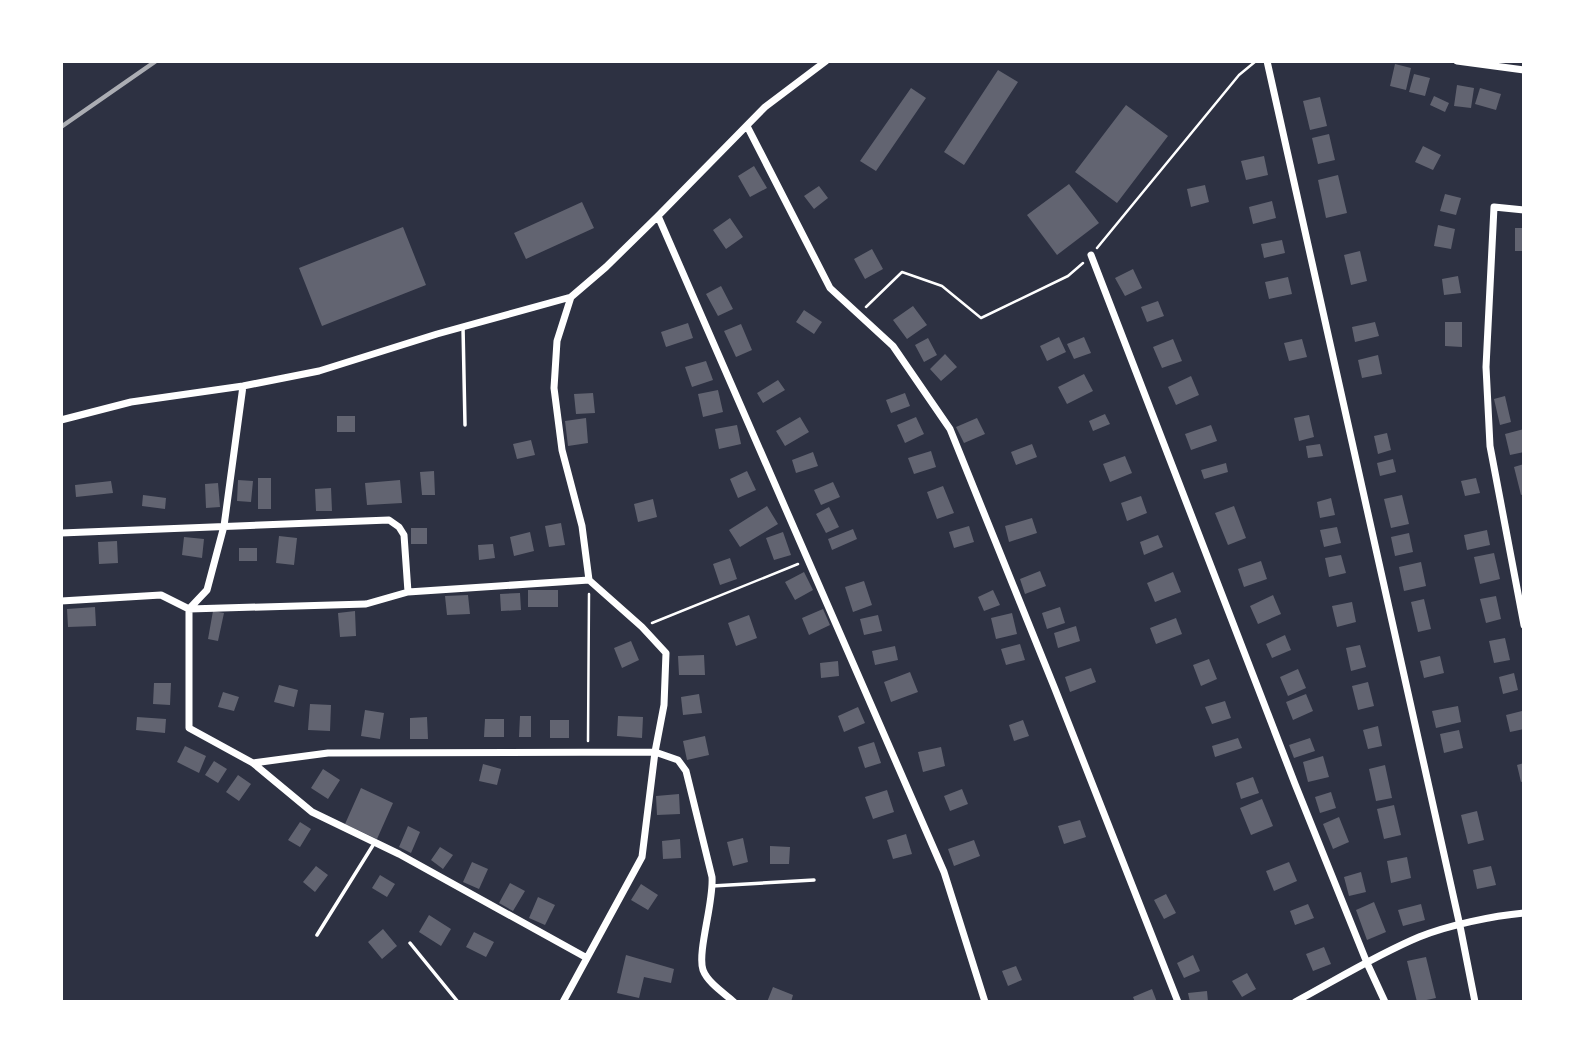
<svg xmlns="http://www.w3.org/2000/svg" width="1585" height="1063" font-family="'Nunito Sans',sans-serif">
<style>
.building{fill:#626471}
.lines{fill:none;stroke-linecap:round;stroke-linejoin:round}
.path{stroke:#fff;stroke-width:2.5}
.service{stroke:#fff;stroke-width:3.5}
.minor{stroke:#fff;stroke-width:7}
.rail{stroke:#abadb3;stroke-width:4.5}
</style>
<rect width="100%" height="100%" fill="#2d3142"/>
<!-- building -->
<path class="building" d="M1395,64L1411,68L1406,90L1390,86Z
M998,70L1018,82L964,165L944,152Z
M1414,74L1430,78L1425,96L1409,92Z
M1457,85L1474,88L1471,108L1454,106Z
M911,88L926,98L876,171L860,161Z
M1480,88L1501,94L1496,110L1475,104Z
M1434,96L1449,103L1445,112L1430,105Z
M1320,97L1327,126L1310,130L1303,101Z
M1126,105L1168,136L1117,203L1075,172Z
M1329,134L1335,160L1318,164L1312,138Z
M1423,146L1441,155L1433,170L1415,162Z
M1264,156L1268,175L1246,180L1241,161Z
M754,166L767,188L750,197L738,176Z
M1338,175L1347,213L1326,218L1318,180Z
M1069,184L1099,223L1057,255L1027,215Z
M1205,185L1209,202L1191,207L1187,189Z
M819,186L828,198L814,209L804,196Z
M1445,194L1461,198L1456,215L1440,211Z
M1272,201L1276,218L1253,224L1249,207Z
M582,202L594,228L526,259L514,233Z
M730,218L743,237L726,249L713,230Z
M1438,225L1455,229L1451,249L1434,246Z
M403,227L426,285L322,326L299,268Z
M1515,228H1524V251H1515Z
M1282,240L1285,253L1264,258L1261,244Z
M872,249L883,269L865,279L854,259Z
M1360,251L1367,281L1351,285L1344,255Z
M1133,269L1142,288L1125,296L1115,278Z
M1458,276L1461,293L1444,295L1442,279Z
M1288,277L1292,294L1269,299L1265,282Z
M721,286L733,309L718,316L706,294Z
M1158,301L1164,316L1147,322L1141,307Z
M913,306L927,325L907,339L893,320Z
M804,310L822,322L814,334L796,322Z
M1375,322L1379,336L1355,342L1352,327Z
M1445,322H1462V347L1445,346Z
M688,323L693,338L666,347L661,332Z
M741,324L752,350L736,357L724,331Z
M1059,337L1066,352L1047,361L1040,346Z
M1084,337L1091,353L1074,359L1067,344Z
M928,338L937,355L924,362L915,345Z
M1173,339L1182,361L1162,368L1153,347Z
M1302,339L1307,357L1289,361L1284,343Z
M945,354L957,367L941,381L930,369Z
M1378,355L1382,374L1362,378L1358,360Z
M706,361L713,380L692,387L685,367Z
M1084,374L1093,391L1067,404L1058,387Z
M1191,376L1199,395L1176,405L1168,387Z
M778,380L785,390L763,403L757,393Z
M718,390L723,412L703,417L698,394Z
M593,393L595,413L576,414L574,394Z
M905,393L910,406L891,413L886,400Z
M1505,396L1511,422L1500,425L1494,399Z
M1105,414L1110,424L1093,431L1089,421Z
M1309,415L1314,437L1299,441L1294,418Z
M337,416H355V432H337Z
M800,417L809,432L785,446L776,431Z
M916,417L924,434L905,443L897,425Z
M586,418L588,443L568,446L565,421Z
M977,418L985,434L964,443L956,427Z
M737,425L741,444L719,449L715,429Z
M1211,425L1217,441L1191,450L1185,434Z
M1524,429V452L1510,455L1505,434Z
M1387,433L1391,450L1378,454L1374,436Z
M531,440L535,455L517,459L513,444Z
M1032,444L1037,457L1016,465L1011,452Z
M1320,444L1323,456L1308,458L1306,446Z
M931,451L936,467L914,474L908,458Z
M813,452L818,466L796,473L792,460Z
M1125,456L1132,473L1110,482L1103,464Z
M1393,459L1396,472L1380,476L1377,463Z
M1226,463L1228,472L1204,479L1201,470Z
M1524,464V494L1521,495L1514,467Z
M434,471L435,495H422L420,472Z
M747,471L756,490L738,498L730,479Z
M258,478H271V509H258Z
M1476,478L1480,493L1465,496L1461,481Z
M238,480L253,481L251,502L237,501Z
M400,480L402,503L367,505L365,483Z
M111,481L113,493L76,497L75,485Z
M833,482L840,497L821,505L814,490Z
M218,483L220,507L206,508L205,484Z
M943,486L954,513L937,519L927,492Z
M331,488L332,511H316L315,489Z
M143,495L166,498L165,509L142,506Z
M1402,495L1409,524L1391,528L1384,499Z
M1141,496L1147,513L1127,521L1121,503Z
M1331,498L1335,515L1320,518L1317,502Z
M653,499L657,517L638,522L634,504Z
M767,506L778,524L740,547L729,530Z
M1234,506L1246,538L1228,545L1215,513Z
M829,507L839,527L826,533L816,514Z
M1032,518L1037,533L1009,542L1005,526Z
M561,523L565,545L549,547L545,526Z
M969,526L974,542L954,548L949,532Z
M1337,527L1341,543L1324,547L1320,530Z
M411,528H427V544H411Z
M853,529L857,539L832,550L828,539Z
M1487,530L1490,545L1467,550L1464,535Z
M530,532L534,551L514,556L510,537Z
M783,532L791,555L774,560L766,538Z
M1409,533L1413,552L1395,556L1391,537Z
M1158,535L1163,547L1144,555L1140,542Z
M279,536L297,538L294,565L276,563Z
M184,537L204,539L202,558L182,555Z
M117,541L118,563L99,564L98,542Z
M493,544L495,558L479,560L478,545Z
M239,548H257V561H239Z
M1494,553L1500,579L1480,584L1474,557Z
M1341,555L1346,573L1329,577L1325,558Z
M730,558L737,579L720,585L713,564Z
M1261,561L1267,579L1244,587L1238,569Z
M1421,562L1426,586L1404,591L1399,567Z
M1040,571L1046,586L1025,594L1020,579Z
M804,572L813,590L795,600L785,582Z
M1173,572L1181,592L1155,602L1147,583Z
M864,581L872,605L853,612L845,587Z
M528,590H558V607H528Z
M993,590L1000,605L984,611L978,597Z
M520,593L521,610L501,611L500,594Z
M468,595L470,614L447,615L445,596Z
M1273,595L1281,614L1258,624L1250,606Z
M1496,596L1501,619L1486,623L1480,599Z
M1424,599L1431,629L1418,632L1411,602Z
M1352,602L1356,622L1337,627L1332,606Z
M95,607L96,626L68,627L67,609Z
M1060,607L1065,623L1047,629L1042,613Z
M823,609L830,625L809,635L802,618Z
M213,611L224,613L218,641L208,639Z
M355,611L356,636L340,637L338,613Z
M1012,613L1017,634L996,639L991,618Z
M749,615L757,638L736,646L728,623Z
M878,615L882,631L864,635L860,619Z
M1176,618L1182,634L1156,644L1150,628Z
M1076,626L1080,641L1058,648L1054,633Z
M1285,635L1291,650L1272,658L1266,644Z
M1505,638L1510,660L1494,663L1489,641Z
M631,641L639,660L622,668L614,648Z
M1020,644L1025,660L1006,665L1001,649Z
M1360,645L1366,667L1351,671L1346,648Z
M895,646L898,660L875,665L872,651Z
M704,655L705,675H679L678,656Z
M1440,656L1444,673L1424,678L1420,661Z
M1209,659L1217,679L1201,686L1193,665Z
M838,661L839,676L821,678L820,663Z
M1091,668L1096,682L1070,692L1065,677Z
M1298,669L1306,688L1288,696L1280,677Z
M910,672L918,692L891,702L884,682Z
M1514,673L1518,690L1503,694L1499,677Z
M1368,682L1374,706L1358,710L1352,686Z
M154,683H171L170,705L153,704Z
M279,685L298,690L294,707L274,702Z
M223,692L239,697L234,711L218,707Z
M699,694L702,713L683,715L681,697Z
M1306,694L1313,711L1293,720L1286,702Z
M1225,701L1231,718L1212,724L1205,707Z
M310,704L331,705L330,731L308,730Z
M1458,706L1461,722L1436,728L1432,711Z
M858,707L865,723L844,732L838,716Z
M365,710L384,713L380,739L361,736Z
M1522,711L1524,729L1510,732L1506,715Z
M520,716H531V737H519Z
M618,716L643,717L642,738L617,736Z
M137,717L166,719L165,733L136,730Z
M427,717L428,739H410V718Z
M485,719H504V737H484Z
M550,720H569V738H550Z
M1023,720L1029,736L1014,741L1009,725Z
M1378,726L1382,746L1368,749L1363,730Z
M1459,730L1463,748L1444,753L1440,734Z
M705,736L709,755L687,760L683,741Z
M1238,738L1242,748L1215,757L1212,746Z
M1310,738L1315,751L1294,758L1289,745Z
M874,742L881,763L865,768L858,747Z
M185,746L206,756L199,773L177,762Z
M941,747L945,766L923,772L918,752Z
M1323,756L1329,777L1308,782L1303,762Z
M214,761L227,769L218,783L205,775Z
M1524,763V781L1521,782L1517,765Z
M483,764L501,769L497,785L479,781Z
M1385,765L1392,798L1376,801L1369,769Z
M323,769L340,780L328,799L311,788Z
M238,775L251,784L239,801L226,792Z
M1253,777L1259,793L1241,799L1236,783Z
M361,788L393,803L377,839L345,824Z
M962,789L968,804L950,811L944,796Z
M887,790L894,812L873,819L865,797Z
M1331,792L1336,808L1320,813L1315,797Z
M679,794L680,814L657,815L656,796Z
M1262,799L1273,826L1251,835L1240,808Z
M1394,805L1401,835L1384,839L1377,809Z
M1477,811L1484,840L1468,844L1461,815Z
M1339,817L1349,842L1333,849L1323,824Z
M1080,820L1086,837L1064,844L1058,826Z
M300,822L311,829L300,847L288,840Z
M408,826L420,832L411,853L399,847Z
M906,834L912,854L893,859L887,840Z
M743,838L748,862L733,866L727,842Z
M680,839L681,858L663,859L662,841Z
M974,840L980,856L954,866L948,849Z
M770,846L790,847L789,864H770Z
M440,847L453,855L443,869L431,860Z
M1407,857L1411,878L1391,883L1387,861Z
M472,862L488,869L479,889L463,882Z
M1289,862L1297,881L1274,891L1266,871Z
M316,866L328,875L315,892L303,882Z
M1491,866L1496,885L1477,889L1473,870Z
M1361,872L1366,892L1349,896L1344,877Z
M380,875L395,884L387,897L372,888Z
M510,883L525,891L513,911L499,903Z
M641,884L658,895L648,910L631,900Z
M1166,894L1176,913L1164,919L1154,900Z
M538,897L555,905L545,925L529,918Z
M1374,902L1386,932L1367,940L1356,910Z
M1308,904L1314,918L1295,925L1290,911Z
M1421,904L1425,920L1403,926L1398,910Z
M429,915L451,929L441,946L419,932Z
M383,929L397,946L382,959L368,942Z
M474,932L494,942L486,957L466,947Z
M1324,947L1331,964L1313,971L1306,954Z
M626,955L674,969L671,983L644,977L639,998L617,993Z
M1193,955L1200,971L1184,978L1177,963Z
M1426,957L1436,998L1417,1002L1407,961Z
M1016,966L1022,980L1008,986L1002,971Z
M1247,973L1256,989L1242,997L1232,981Z
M773,987L793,995L791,1002H767Z
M1152,989L1157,1002H1135L1133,997Z
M1207,991L1208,1002H1190L1188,993Z"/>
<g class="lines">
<!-- path -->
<path class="path" d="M1097,248L1239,75L1256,61
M866,307L902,272L942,286L981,318L1068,276L1083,263
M652,623L798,564
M588,741L589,594"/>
<!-- service -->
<path class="service" d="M463,327L465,425
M712,886L814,880
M317,935L375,842
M410,943L458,1002"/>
<!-- minor -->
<path class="minor" d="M1267,61L1460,926L1475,1002
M1457,61L1524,70
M747,126L830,288L893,346L950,429L1055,689L1178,1002
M1524,210L1494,207L1486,367L1490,446L1524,625
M658,216L944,872L985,1002
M1091,255L1295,784L1367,963L1385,1002
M243,386L224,526L207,590L189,609L366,604L408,592
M61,420L131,402L243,386L319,371L437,334L571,297L606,267L658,216L765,107L826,61
M61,533L389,520L399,527L404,535L408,592L589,580
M61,601L161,595L189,609V728L253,763L312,812L399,854L587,958
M253,763L328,753L655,752L678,760L686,771L712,877C714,902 697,952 703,970C708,983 724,993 734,1002
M563,1002L642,857L655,752L664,705L666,653L642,627L589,580L582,526L562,450L554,388L557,341L571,297
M1295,1002C1336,980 1376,955 1419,937C1449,925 1492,916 1524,913"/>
<!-- rail -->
<path class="rail" d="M61,127L156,61"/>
</g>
<!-- border -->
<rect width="1585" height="1063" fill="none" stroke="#ffffff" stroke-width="126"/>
</svg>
